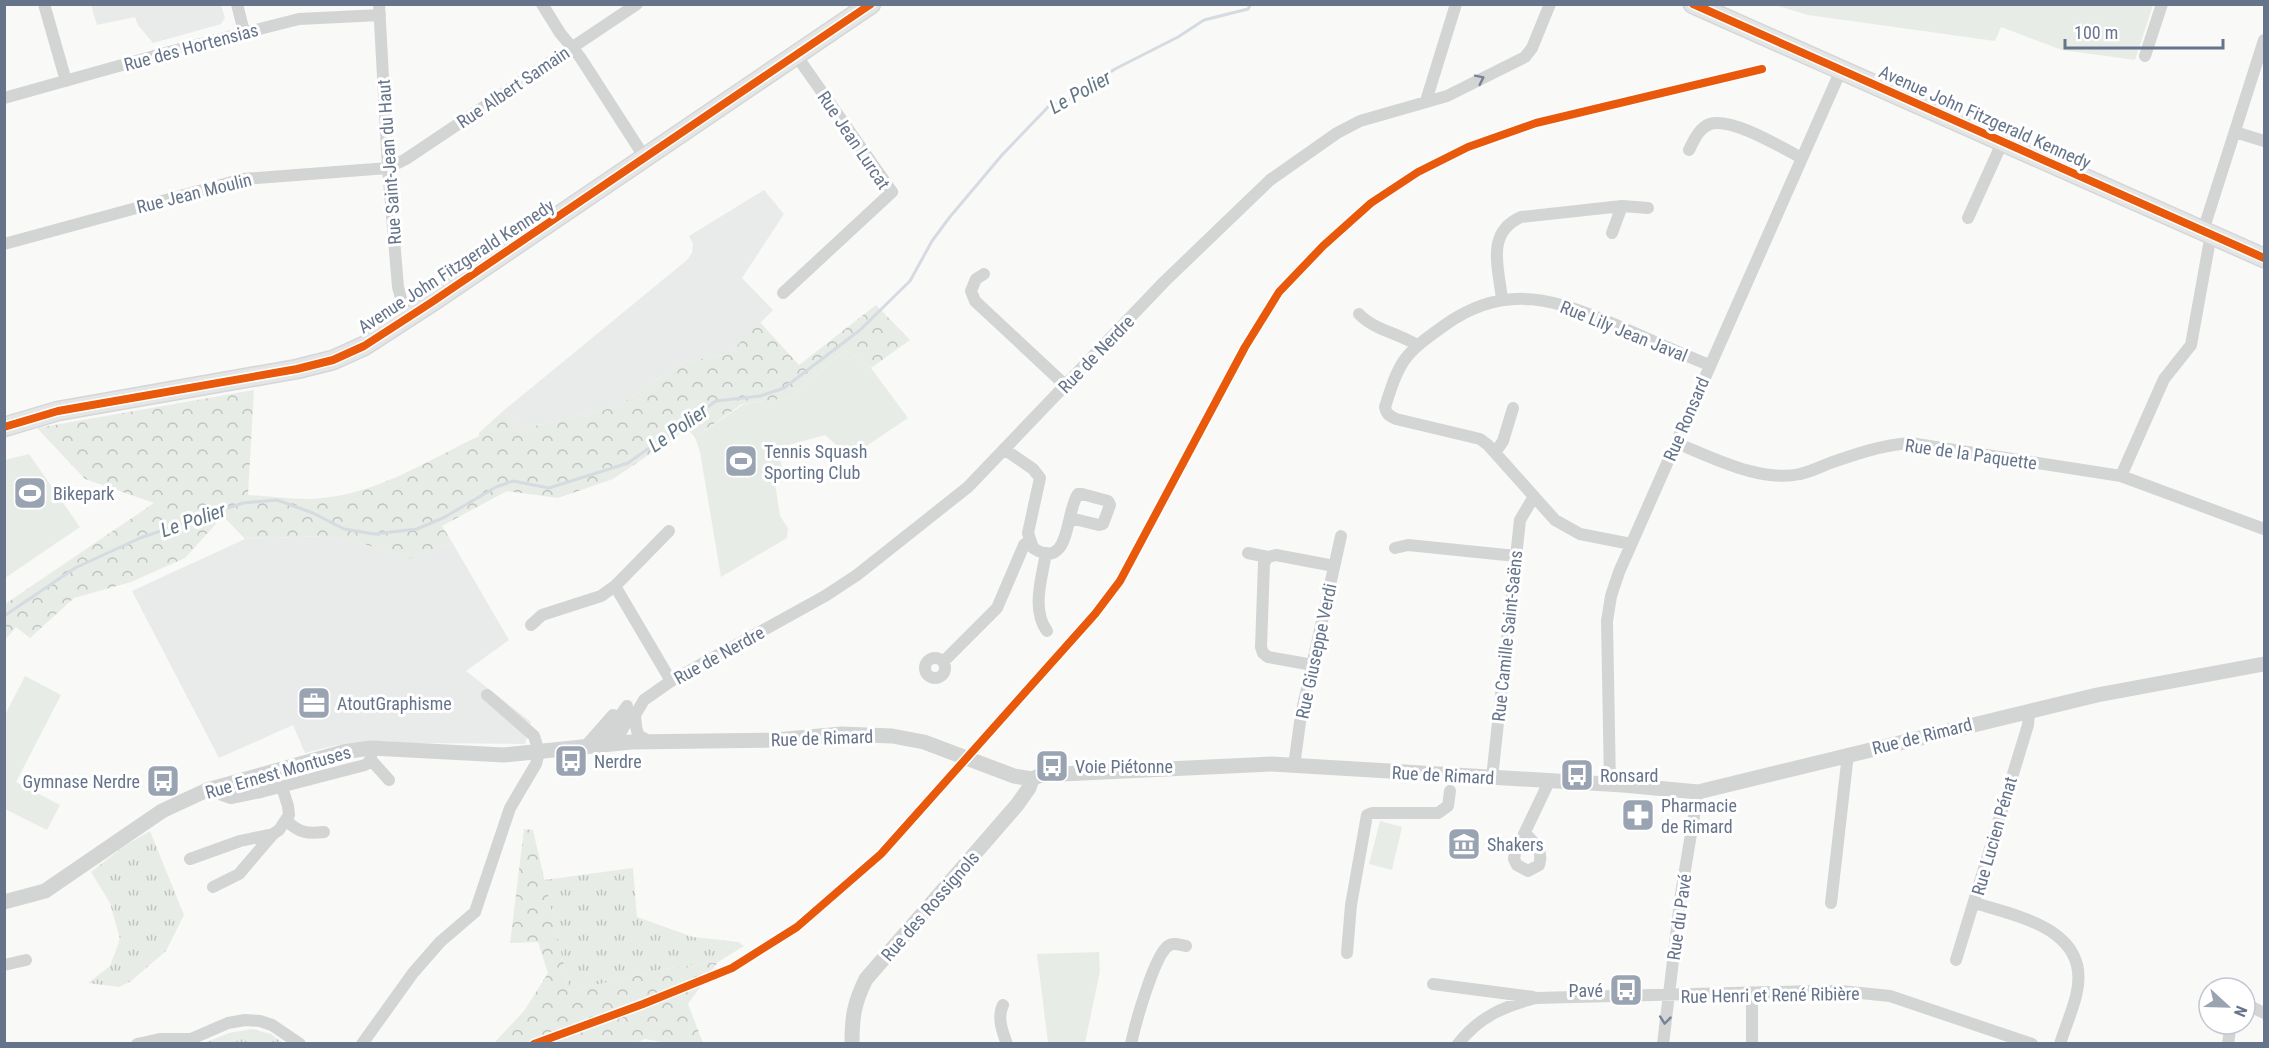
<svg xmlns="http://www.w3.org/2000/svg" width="2269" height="1048" font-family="'Roboto Condensed',sans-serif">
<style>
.built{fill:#e9eaea}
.grass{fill:url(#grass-tufts)}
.forest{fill:url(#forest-crowns)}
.park{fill:#e8ece6}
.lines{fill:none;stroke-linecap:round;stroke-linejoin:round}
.stream{stroke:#d5dbe0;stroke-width:3}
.primary-casing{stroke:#d4d6d7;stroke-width:21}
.minor{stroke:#d3d4d4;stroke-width:12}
.tertiary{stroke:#d3d4d4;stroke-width:15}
.primary{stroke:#e4e5e5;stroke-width:18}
.cycleway-casing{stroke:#fff;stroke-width:11}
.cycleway{stroke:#e8590c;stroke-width:8}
.oneway{stroke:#768296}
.labels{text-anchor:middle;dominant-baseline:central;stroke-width:6;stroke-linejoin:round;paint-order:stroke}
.street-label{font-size:18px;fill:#66748b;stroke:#fff}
.poi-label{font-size:18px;fill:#66748b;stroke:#fff;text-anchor:start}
.water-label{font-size:20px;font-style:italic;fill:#627686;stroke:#fff}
</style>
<defs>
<pattern id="grass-tufts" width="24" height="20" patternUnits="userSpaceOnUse" patternTransform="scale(1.5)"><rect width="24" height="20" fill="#e8ece6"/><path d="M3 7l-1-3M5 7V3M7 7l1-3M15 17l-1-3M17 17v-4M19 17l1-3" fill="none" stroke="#c0c4c0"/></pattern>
<pattern id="forest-crowns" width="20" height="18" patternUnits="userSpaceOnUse" patternTransform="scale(1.5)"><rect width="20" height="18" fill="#e8ece6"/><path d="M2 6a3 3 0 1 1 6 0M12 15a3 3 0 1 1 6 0" fill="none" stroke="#c0c4c0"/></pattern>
</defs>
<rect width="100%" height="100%" fill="#f9f9f8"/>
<!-- built -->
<path class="built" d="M91,5H221L225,18L221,24L153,43L138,25L135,17L97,25Z
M764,190L784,214L742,278L773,310L729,354L684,362L616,407L518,430L503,411L687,260L692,253L693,244L689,236Z
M324,536L356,541L408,559L452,542L509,640L466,671L531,722L525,744L411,743L380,741L337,745L305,753L293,725L219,758L132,591L245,539Z"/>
<!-- grass -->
<path class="grass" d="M150,831L184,915L166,951L131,981L119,987L88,983L110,966L120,939L110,903L91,872L123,847Z
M633,868L637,917L693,937L739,942L744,946L718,962L665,969L570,991L544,880Z
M252,1029L271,1034L283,1043H204L229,1033Z"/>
<!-- forest -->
<path class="forest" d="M876,305L910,340L871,368L845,350L789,398L742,404L695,437L687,429L613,479L558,498L507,491L442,526L452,542L408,559L356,541L324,536L245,539L223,516L185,558L131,582L74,598L30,638L16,627L5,640V604L154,503L85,479L37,428L254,390L248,495C272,496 298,501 322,498C378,493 429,460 479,436V433L503,411L518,430L616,407L684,362L729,354L760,322L799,365Z
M524,829L533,830L570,991L665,969L718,962L688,1004L703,1043H667L645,1039L634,1044L494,1043L524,1011L548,973L538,942L510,943Z"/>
<!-- park -->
<path class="park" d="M1775,5H2153L2135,60L2062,50L2001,27L1995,41L1808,15Z
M845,350L871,368L908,418L850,457L825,435L778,448L785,481L775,483L780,516L788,528L787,538L721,577L700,452L695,437L744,404L789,398Z
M29,454L80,527L5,578V460Z
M25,676L61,695L16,782L60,805L47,830L5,809V715Z
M1380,821L1402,827L1392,870L1369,864Z
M1099,952L1100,971L1085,1043H1048L1037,954Z"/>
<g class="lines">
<!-- stream -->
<path class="stream" d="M4,616L75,568L140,538L243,503L277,500L313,513L344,529L374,534L417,529L445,517L496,487L513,481L549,488L628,463L716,401L760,396L784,388L860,330L910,281L932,241L949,218L1002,155L1049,106L1071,99L1115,69L1178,37L1204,20L1248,9L1251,4"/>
<!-- primary casing -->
<g class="primary-casing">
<path id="primary" d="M1693,4L2264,258
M4,427L58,411L297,369L333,360L364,346L432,302L871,4"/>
</g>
<!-- minor -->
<path class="minor" d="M44,4L66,81
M237,4L244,32
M379,4L388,168L398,287L404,309L411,316
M542,4L560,33L580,57L645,158
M2145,56L2162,4
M4,98L165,53L299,19L380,15
M1426,101L1456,4
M2235,132L2264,141
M1689,150C1694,140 1699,128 1710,124C1732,117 1782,148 1802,158
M1968,218L2002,143
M2203,231L2264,40
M1612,233L1622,206
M4,244L243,179L388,168L406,159L637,4
M984,274L976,279L971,291L975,301L1065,385
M783,293L892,192L796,55
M1502,300C1499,268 1485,233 1521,217L1622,206L1648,208
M1359,314C1374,330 1398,333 1417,345
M1676,443C1712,457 1760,483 1800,474C1810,472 1820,467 1830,463C1856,454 1882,445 1910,443L2121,476L2264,529
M1004,449L1033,469L1040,478L1028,533L1033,548C1071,572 1065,512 1078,494H1082L1108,501L1110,505L1103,524L1099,525L1070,518
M1495,453L1503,441L1513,408
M2121,476L2164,379L2191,345L2211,234
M669,531L615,586L671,681
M1631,544L1580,534L1555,520L1488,445L1480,439L1396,419C1390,416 1386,414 1385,407C1400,359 1404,354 1445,325C1507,281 1557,300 1621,327C1650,340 1680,353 1709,365
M1395,548L1408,545L1516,556
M1046,553C1042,578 1031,609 1047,631
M1248,553L1268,557
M531,625L542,615L601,596L615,586
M925 668a10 10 0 1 1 20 0a10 10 0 1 1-20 0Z
M943,662L997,608L1024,545L1029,541
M1313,665L1268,657L1263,653L1261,647L1264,563L1268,557L1276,555L1334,566
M627,706L612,727L608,737L610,741L615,744L624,726L635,715
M648,741L638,735L636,726L635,715L644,700L671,681L825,596L857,575L968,487L1164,282L1270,180L1337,133L1360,121L1447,96L1525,57L1532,48L1550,4
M584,748L613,715
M371,760L389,780
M1294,766L1301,715L1341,536
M1492,778L1520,520L1533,498
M1610,784L1607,621L1611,596L1619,572L1841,70
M218,787L222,795L231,798L261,792L365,765L371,760V748
M287,821C299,833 308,834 324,832
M1525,833C1534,843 1544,850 1539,865L1528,871L1517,865L1514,859L1515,853L1546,788L1549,781
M190,859L240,841L273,834L279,830L289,815L288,806L282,787
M213,887L239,874L273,834
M1831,903L1848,754
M1975,903C2020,917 2093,930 2076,996C2072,1012 2065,1028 2060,1044
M1347,953L1351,905L1367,815L1372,813H1438L1448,806L1450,791
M1956,960L2028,725L2029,712
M4,965L26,960
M1433,984L1533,997
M1752,994V1044
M1003,1005C997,1017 1002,1031 1007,1044
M2245,1009L2248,1005L2264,1013
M137,1044L160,1039H191L228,1023L245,1020L260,1021L272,1025L300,1044
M362,1044L413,973L440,942L475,912L510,808L536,764L539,752L534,736L487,695
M1131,1044C1135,1025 1154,956 1168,946C1173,942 1180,945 1186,946
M1458,1044C1479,1017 1504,1006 1536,998L1814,991H1841L1890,996L2032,1044
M1663,1044L1681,894L1698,792
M2228,1044L2230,1030L2234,1024"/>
<!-- tertiary -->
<path class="tertiary" d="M4,902L45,891L162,811L207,790L343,752L371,748L504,755L631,742L775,740L842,734L892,736L924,742L1014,776L1032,779L1041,775L1272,764L1623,785L1698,792L2097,695L2264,664
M852,1044C852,1017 854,1003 866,979L1017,805L1029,788L1032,779"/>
<!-- primary -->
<use href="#primary" class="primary"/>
<!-- cycleway casing -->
<g class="cycleway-casing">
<path id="cycleway" d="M1693,4L2264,258
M4,427L58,411L297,369L333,360L364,346L432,302L871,4
M534,1044L643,1004L732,968L797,927L881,854L1095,614L1120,581L1245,347L1279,292L1323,246L1371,203L1418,172L1468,147L1536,123L1762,69"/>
</g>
<!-- cycleway -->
<use href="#cycleway" class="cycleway"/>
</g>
<!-- one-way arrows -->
<defs><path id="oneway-chevron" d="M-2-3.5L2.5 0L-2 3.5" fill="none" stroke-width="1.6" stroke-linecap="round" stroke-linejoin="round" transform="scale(1.5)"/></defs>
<g class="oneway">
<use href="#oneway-chevron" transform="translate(1480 79) rotate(-26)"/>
<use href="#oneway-chevron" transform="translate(1665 1020) rotate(96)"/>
</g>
<!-- icons -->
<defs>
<g id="stadium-square" transform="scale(1.725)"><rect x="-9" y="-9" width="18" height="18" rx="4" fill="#99a3b1" stroke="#fff"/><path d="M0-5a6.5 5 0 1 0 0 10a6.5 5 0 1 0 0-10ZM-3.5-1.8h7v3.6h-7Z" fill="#fff"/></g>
<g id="office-square" transform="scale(1.725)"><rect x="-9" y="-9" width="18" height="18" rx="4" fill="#99a3b1" stroke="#fff"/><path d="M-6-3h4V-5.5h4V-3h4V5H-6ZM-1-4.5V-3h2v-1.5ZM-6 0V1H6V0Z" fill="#fff"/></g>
<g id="bus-square" transform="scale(1.725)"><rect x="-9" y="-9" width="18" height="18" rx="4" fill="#99a3b1" stroke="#fff"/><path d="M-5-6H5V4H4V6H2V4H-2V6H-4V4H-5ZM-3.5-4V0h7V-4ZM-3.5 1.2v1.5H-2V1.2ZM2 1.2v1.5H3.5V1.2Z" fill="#fff"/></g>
<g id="pharmacy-square" transform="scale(1.725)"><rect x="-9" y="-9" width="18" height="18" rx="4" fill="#99a3b1" stroke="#fff"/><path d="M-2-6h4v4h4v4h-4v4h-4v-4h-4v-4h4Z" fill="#fff"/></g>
<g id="museum-square" transform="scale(1.725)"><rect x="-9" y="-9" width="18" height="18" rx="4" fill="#99a3b1" stroke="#fff"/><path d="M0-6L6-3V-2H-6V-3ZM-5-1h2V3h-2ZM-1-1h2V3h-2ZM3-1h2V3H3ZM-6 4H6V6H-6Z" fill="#fff"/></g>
</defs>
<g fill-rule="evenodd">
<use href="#stadium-square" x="741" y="461"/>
<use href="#stadium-square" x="30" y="493"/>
<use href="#office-square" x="314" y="703"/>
<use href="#bus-square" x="571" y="761"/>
<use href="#bus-square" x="1052" y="766"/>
<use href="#bus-square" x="1577" y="775"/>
<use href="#bus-square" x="163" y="781"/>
<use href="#pharmacy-square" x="1638" y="815"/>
<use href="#museum-square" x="1464" y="844"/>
<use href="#bus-square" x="1626" y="990"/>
</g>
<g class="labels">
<!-- street labels -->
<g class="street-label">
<text transform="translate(191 47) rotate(-15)">Rue des Hortensias</text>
<text transform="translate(513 87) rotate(-34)">Rue Albert Samain</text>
<text transform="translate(1985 117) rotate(24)">Avenue John Fitzgerald Kennedy</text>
<text transform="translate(854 140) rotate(56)">Rue Jean Lurcat</text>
<text transform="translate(389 162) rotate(-94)">Rue Saint-Jean du Haut</text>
<text transform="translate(194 193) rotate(-14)">Rue Jean Moulin</text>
<text transform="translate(456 266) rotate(-33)">Avenue John Fitzgerald Kennedy</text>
<text transform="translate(1624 331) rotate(22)">Rue Lily Jean Javal</text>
<text transform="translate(1096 354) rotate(-46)">Rue de Nerdre</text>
<text transform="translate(1686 419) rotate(-67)">Rue Ronsard</text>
<text transform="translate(1971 454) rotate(8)">Rue de la Paquette</text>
<text transform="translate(1507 636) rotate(-84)">Rue Camille Saint-Saëns</text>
<text transform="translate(1316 651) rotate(-78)">Rue Giuseppe Verdi</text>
<text transform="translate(719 655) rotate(-29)">Rue de Nerdre</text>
<text transform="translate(1922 736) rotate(-14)">Rue de Rimard</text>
<text transform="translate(822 738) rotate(-2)">Rue de Rimard</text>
<text transform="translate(278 772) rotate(-16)">Rue Ernest Montuses</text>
<text transform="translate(1443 775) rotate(3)">Rue de Rimard</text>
<text transform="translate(1994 836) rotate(-74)">Rue Lucien Pénat</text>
<text transform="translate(930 906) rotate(-49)">Rue des Rossignols</text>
<text transform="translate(1679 917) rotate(-82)">Rue du Pavé</text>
<text transform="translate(1770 995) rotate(-1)">Rue Henri et René Ribière</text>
</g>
<!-- poi labels -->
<g class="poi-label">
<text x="764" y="451">Tennis Squash<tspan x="764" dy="21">Sporting Club</tspan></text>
<text x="53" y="493">Bikepark</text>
<text x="337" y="703">AtoutGraphisme</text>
<text x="594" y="761">Nerdre</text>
<text x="1075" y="766">Voie Piétonne</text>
<text x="1600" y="775">Ronsard</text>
<text x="140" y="781" text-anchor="end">Gymnase Nerdre</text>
<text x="1661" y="805">Pharmacie<tspan x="1661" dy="21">de Rimard</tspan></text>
<text x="1487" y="844">Shakers</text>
<text x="1603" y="990" text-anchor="end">Pavé</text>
</g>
<!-- water labels -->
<g class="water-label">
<text transform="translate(1080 92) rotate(-29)">Le Polier</text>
<text transform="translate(678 428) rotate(-35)">Le Polier</text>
<text transform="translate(193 520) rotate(-19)">Le Polier</text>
</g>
</g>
<!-- border -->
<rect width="2269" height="1048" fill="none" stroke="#66748b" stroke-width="12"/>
<!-- north arrow -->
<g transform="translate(2227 1006) rotate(112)"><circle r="28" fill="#ffffff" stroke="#c2c7d1" stroke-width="1.5"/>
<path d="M0-4.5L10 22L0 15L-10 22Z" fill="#99a3b1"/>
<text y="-9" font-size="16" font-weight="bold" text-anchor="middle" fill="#66748b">N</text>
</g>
<!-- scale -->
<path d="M2065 39v9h158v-9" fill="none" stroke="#66748b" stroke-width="3"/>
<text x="2074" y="39" font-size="18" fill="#66748b" stroke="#ffffff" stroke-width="4.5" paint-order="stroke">100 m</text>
</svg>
